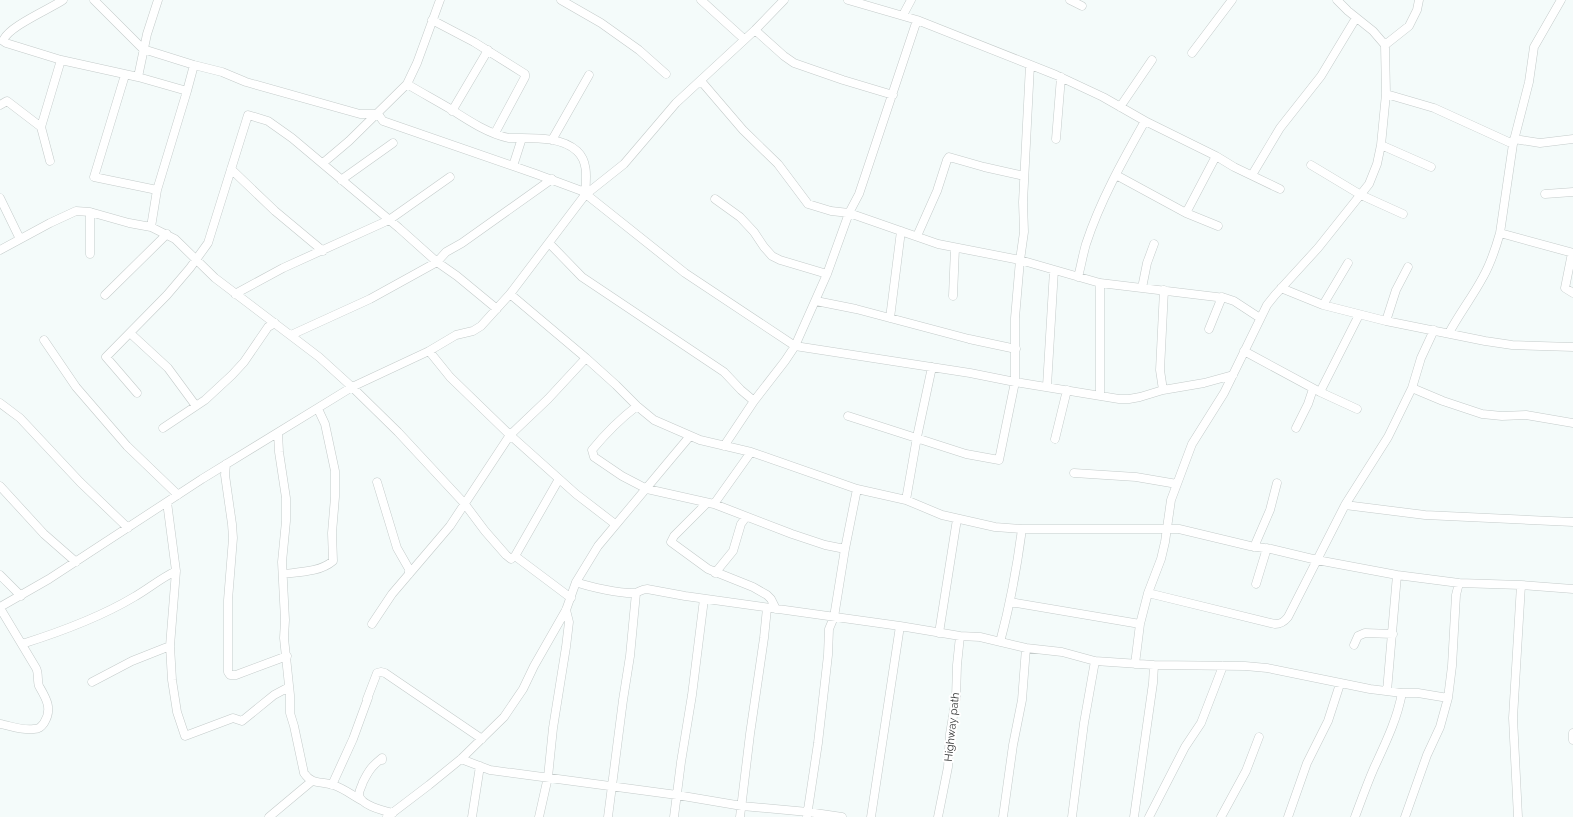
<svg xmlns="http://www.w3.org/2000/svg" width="1573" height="817" font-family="Raleway,sans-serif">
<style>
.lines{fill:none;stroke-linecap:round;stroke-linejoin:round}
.minor-casing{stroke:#c4cbca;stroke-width:9}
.minor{stroke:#fff;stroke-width:8}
.labels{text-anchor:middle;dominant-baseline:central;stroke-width:4;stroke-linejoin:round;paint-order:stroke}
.street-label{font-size:11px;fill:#2f3131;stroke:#fff}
</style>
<rect width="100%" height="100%" fill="#f4fbfa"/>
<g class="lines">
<!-- minor casing -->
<g class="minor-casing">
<path id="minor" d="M63,0C50,9 7,27 3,41L6,43L61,60L138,77L187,91L157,190L151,227
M94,0L143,49L194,65L222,72L246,82L360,114H378L383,121L536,174L582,191L685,273L795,346L970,373L1015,382L1119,399H1129L1140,397L1163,390L1204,383L1233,375
M561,0L601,23L639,50L666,74
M701,0L744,39
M848,0L917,20L1056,75L1103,97L1145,121L1216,156L1234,167L1280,189
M1070,0L1082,6
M903,15L911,0
M432,20L474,42L525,74V77L495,133
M755,30L784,56L794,63L843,80L893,95
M1385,45L1409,26L1417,10L1419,0
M1192,53L1232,0
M125,75L94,177L157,190
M138,77L147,34L158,0
M701,81L743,130L778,164L808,204L831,211L849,213L938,244L1020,260L1100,283L1225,298L1234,301L1260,318
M407,84C422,93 437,101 452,110C469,121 489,134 509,138C513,138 518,138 522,138C539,138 563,138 577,151C589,162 586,180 585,195
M187,91L194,65
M1386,94L1434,108L1513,144
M0,105L7,101L41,127
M1120,107L1152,60
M452,111L488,50
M1056,139L1061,77
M1514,139L1540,143L1573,139
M552,140L589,75
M1381,145L1431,167
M50,161L41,127L61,60
M323,163L349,141L407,84L417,63L440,0
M1311,165L1361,195L1403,214
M513,166L522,138
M231,169L275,211L323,251
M1116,175L1186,213L1218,226
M1252,175L1280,128L1321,76L1356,18
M341,180L393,143
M1545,194L1573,192
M0,198L20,239
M715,199L740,217L754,232L764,247L772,256L780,260L827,274
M1186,213L1216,156
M1500,233L1573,253
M917,236L937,191L947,160L949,157L984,167L1024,176
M549,243L582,277L724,372L741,390L754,401
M0,250L50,223L76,211L90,212L129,223L151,227L175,239L215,278L319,357L352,387L398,432L464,503L485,531L506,555L511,559L515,556L559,479
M1572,253L1565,288L1573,293
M90,254V212
M1078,277C1081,266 1083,254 1086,244C1100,201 1123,160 1145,121
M1100,283V396
M1142,288L1147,263L1154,244
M1281,288L1323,305L1386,321L1485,341L1512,345L1573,347
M235,294L283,268L389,220L450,177
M510,294L586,358L616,385L637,406L654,420L700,440L751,452L857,489L906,500L942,515L995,527L1022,529H1179L1250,546L1271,549L1317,560L1397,575L1459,583L1521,585L1573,589
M105,295L167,234
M953,296L955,248
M816,301L856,309L969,339L1016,349
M1323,305L1348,263
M890,318L901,231
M1386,321L1396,290L1408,267
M1209,329L1222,297
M130,333L168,368L196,406
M1449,333C1459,314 1473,296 1483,277C1491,263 1496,247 1500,233L1513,144L1529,82L1534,47L1561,0
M291,335L370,299L437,262L446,252L462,243L552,179
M44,340L76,387L127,446L178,495
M429,351L450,377L510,435L576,494L615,524
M1244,351L1320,392L1357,409
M1047,386L1054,270
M1412,388L1443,401L1482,414L1502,416L1526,415L1573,423
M1163,390L1160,370L1164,290
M1320,392L1359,315
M137,393L106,357L167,295L190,268L208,243L248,115L268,121L292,138L399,228L437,262L457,276L497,309
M0,403L20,418L80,482L128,528
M637,406C620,419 606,433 592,450L594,457L622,476L647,489L714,504L792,534L825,545L845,549
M848,416L966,454L999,460L1015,382V318L1020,260L1024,232L1023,202L1030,65
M163,428L205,400L232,375L244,362L268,327L275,323
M1296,428L1308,404L1313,389
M278,433L279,452L286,498V521L282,562L285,620L284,638L290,695V713L294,726L304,773C312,785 321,781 333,785C343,788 352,795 361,800
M1055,439L1067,390
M724,446L754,401L785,361L795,346L827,274L849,213L859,194L917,20
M226,464L225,475L232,524L233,538L228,600V672L230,675H236L287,656
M1074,473L1136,477L1177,484
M377,482L397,548L409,569V574
M0,486L44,534L76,562
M906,500L917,437L932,367
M167,502L176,571L170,646L172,680L177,712L185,736L233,718L242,721L274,695L289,687
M707,503L674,536L671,542L708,569L753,587L767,595L771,599L776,609
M714,504L751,452
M1345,505L1425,515L1573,522
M1254,547L1270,510L1277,483
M515,556L571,598
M715,573L733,551L741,524L746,517
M283,574C300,572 320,572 333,561L332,533L335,497V471L325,424L318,409
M0,575L21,596
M576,582C589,587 622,594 635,593C639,592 642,589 647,589L685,596L900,626L960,636L980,637L1026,648L1062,652L1095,661L1154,665L1245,666L1267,668L1370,689L1402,693H1418L1448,698
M1256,584L1267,548
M1148,593L1275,624C1281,624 1284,622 1288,617L1345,505L1388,437L1412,388L1421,358L1434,330
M1010,602L1140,624
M0,607L49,579L202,479L352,387L429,351L456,335L473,331L481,326L510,294L585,195L624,164L676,103L755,30L784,0
M0,608L36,668C39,673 37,681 39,686C46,698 53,709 44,723C41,727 39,729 34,729C23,731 11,726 0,724
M372,624L392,594L450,526L510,435L548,399L586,358
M939,633L957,519
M1000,642C1010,605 1017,567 1022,529
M22,644C60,632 99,618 134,597C148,589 161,578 176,571
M1354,645L1358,636L1365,633L1393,634
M1135,664L1140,624L1148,593L1161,559L1165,542L1171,500L1192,444L1224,393L1267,305L1275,295L1318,248L1369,184L1377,164L1381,145L1386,94L1385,45L1373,31L1348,11L1337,0
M92,682L132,661L170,646
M1387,691L1397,575
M367,699L377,673L381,672L385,673L482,739
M1573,733V740
M461,759L490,770L677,795L742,806L808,812L842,817
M382,760V758C372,766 369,770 363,782C362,786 359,790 359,794C359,805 384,811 393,813
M332,785L353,739L368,698
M807,816L818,743L828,655L829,629L834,617L845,549L857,489
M269,817L312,781
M387,817L429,785L461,759L504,717L523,689L534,666L566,610L576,582L598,546L690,436
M472,817L480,766
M539,817L548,777L553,728L566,647L569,622L566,610
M608,817L623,700L630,656L636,593
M674,817L681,762L692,695L704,599
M740,817L750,734L764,638L767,608
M871,817L900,626
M938,817L948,767L950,734L956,698L957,665L960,636
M1003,817L1013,745L1022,700L1026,648
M1072,817L1084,723L1095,661
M1134,817L1153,683L1154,665
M1149,817L1185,747L1201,723L1223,666
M1221,817L1246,771L1259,737
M1288,817L1307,763L1328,721L1340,684
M1355,817C1361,801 1367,784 1374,768C1385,744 1397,720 1402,693
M1405,817L1427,755L1440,727L1448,698L1452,666L1456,595L1459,583
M1518,817L1513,718L1521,585"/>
</g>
<!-- minor -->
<use href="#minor" class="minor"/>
</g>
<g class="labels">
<!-- street labels -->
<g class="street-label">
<text transform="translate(952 727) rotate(-84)">Highway path</text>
</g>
</g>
</svg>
